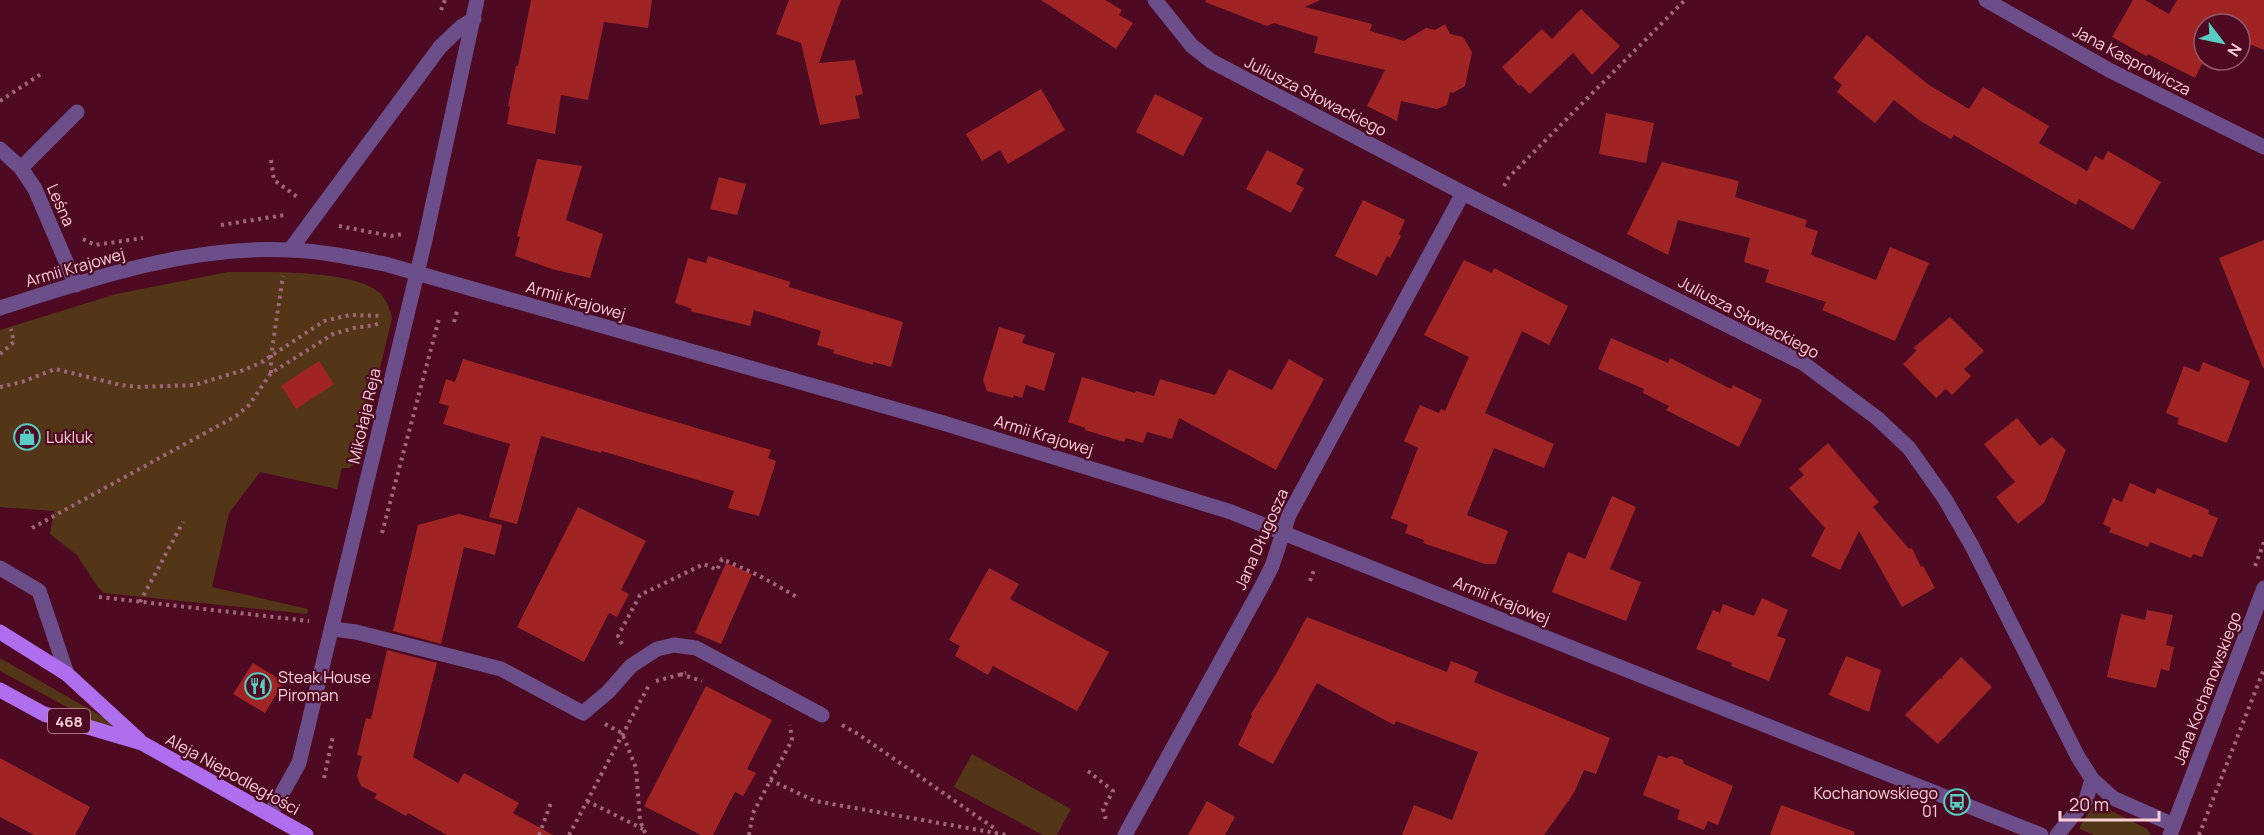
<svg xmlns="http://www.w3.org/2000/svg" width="2264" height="835" font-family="Manrope,sans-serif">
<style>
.green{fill:#533617}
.building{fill:#a12425}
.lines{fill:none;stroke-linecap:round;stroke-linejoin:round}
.path{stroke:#9f6778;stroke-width:4;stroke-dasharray:3 4.5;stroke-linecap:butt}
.minor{stroke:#6c4e8b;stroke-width:15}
.major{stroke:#af6eed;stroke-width:15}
.labels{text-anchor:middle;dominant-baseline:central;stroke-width:4.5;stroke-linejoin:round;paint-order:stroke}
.shield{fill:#4d0a22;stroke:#c694a1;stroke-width:1.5}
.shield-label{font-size:15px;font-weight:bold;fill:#facfd7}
.street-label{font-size:16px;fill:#facfd7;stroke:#4d0a22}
.poi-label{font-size:16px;fill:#facfd7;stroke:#4d0a22;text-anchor:start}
</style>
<rect width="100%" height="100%" fill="#4d0a22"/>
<!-- green -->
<path class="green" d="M228,272C263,272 354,269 380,293C387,301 390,309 392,318L358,460L350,468H342L337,489L260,472L229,513L212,587L308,609L307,614L104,593L97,586L77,555L50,534L54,511L0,507V330L116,294Z
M0,658L110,721L112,729H108L0,671Z
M972,754L1071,809L1057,835H1043L954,787Z
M2098,804L2147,829L2151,835H2094L2080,829V826L2094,805Z"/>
<!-- building -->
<path class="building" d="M531,0H652L648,28L604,22L588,100L561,95L555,134L507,124L510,107L508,106L516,66H518Z
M789,0H841L819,63L855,60L863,94L855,96L860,118L820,125L801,43L776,34Z
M1041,0H1105L1122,10L1119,15L1133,23L1116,49Z
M1206,0H1320L1305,7L1372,24L1370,31L1404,41L1426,28L1435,30L1445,24L1450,34L1463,37L1472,52L1465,86L1453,93L1450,92L1447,105L1437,109L1401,101L1397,121L1367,106L1385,70L1314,53L1318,37L1274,23L1267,26L1205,2Z
M2133,0H2145L2169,14L2177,0H2264V50L2240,40V24H2204V60H2209L2206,66L2202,64L2195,78L2148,54L2146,56L2112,37Z
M1581,9L1620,46L1592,75L1573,53L1530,94L1521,85L1519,86L1502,67L1542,29L1552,39Z
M1867,35L1929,85L1969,109L1983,87L2049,126L2039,143L2087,171L2095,156L2103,160L2108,151L2161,182L2133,230L2079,199L2076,205L1954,135L1951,139L1919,120L1894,100L1875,123L1837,92L1842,85L1833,78Z
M1041,89L1065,130L1008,164L1000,150L982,161L966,134Z
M1155,94L1203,118L1183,156L1136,132Z
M1606,113L1654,123L1646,163L1599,154Z
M1267,150L1304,169L1296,184L1304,188L1291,213L1246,189Z
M537,159L582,166L566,220L603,234L590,278L552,269L515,256L520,237L517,236Z
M1662,162L1739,181L1735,197L1807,220L1805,227L1818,231L1811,254L1814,256L1876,280L1890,247L1929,263L1895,341L1822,310L1826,302L1765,282L1769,270L1744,262L1750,238L1678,220L1668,255L1627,234Z
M719,177L746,184L737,215L710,209Z
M1363,200L1405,220L1399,234L1401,236L1390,258L1387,256L1377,276L1335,256Z
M2264,240V368H2263L2219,258Z
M708,256L790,282L789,287L903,322L891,367L873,362V365L833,353L834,350L817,345L821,331L754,310L750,326L690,311L692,309L675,303L688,258L706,263Z
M1464,260L1492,273L1494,268L1568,306L1549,345L1522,331L1485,413L1554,444L1544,468L1494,448L1467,515L1508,531L1496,564H1485L1423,543L1424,540L1405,533L1408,525L1391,518L1418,448L1404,441L1420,405L1439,413L1441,409L1445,411L1469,357L1424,335Z
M1950,317L1984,351L1964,369L1971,376L1952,395L1946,389L1936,398L1903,364L1917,350L1913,348Z
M999,327L1025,335L1022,343L1055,353L1044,391L1026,385L1022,398L1014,395L1013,398L987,391L983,380Z
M1611,338L1668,363L1670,358L1731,389L1733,385L1762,400L1739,447L1666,410L1669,406L1643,393L1644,389L1598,369Z
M463,359L771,450L768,458L776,461L759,516L728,508L734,491L602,451L601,453L541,436L517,524L489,517L510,444L443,424L449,406L439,403L446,379L455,382Z
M1289,359L1324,379L1276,470L1179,418L1172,439L1147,432L1143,443L1126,438L1124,442L1085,430V428L1068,422L1082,377L1135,393L1136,391L1154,396L1160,379L1215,395L1229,369L1272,390Z
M319,361L334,384L296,409L281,386Z
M2203,362L2250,381L2227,443L2177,424L2179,418L2166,413L2184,366L2199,372Z
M2017,418L2040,446L2052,437L2066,450L2044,503L2018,524L1996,497L2015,482L1984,444Z
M1828,443L1879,502L1873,507L1909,549L1912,548L1921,567L1923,566L1935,588L1902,607L1859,531L1840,570L1811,556L1825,528L1789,488L1804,475L1799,469Z
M2130,483L2155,494L2157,488L2209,510L2208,514L2218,518L2202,557L2193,554L2191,558L2150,542L2148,547L2109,532L2111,528L2103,524L2113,498L2122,502Z
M1612,496L1636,507L1610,569L1641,582L1626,621L1552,592L1568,552L1585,559Z
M578,507L646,541L621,590L629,594L617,617L609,613L584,662L517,627Z
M459,514L502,525L495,555L464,547L441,644L393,631L418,525Z
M726,563L752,574L721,644L695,633Z
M989,568L1019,584L1010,599L1109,652L1077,711L993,666L988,675L955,656L960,646L949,640Z
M1762,598L1788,610L1777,636L1786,639L1769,681L1731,666L1732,663L1696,649L1713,610L1720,613L1723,604L1754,616Z
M2147,610L2173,615L2166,645L2174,647L2169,671L2161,669L2156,688L2107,677L2121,614L2145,620Z
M1307,617L1447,672L1451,661L1464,666L1478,672L1474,682L1610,738L1596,774L1584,770L1574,793L1544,835H1402L1414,805L1452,820L1478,752L1396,721L1394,725L1317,683L1273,764L1238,745L1252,716L1251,714L1276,674Z
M387,650L437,663L413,757L458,783L464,773L519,803L513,813L553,835H447L408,813L406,816L374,798L377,794L361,786L357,776L362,756L357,755L366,718L371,719Z
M1846,656L1881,670L1869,712L1829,695Z
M1961,657L1992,687L1938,744L1905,715L1940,678L1943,680L1942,677Z
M253,663L284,682L265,713L233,694Z
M706,686L772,720L747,769L756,773L743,796L735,792L713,835H701L644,806Z
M1658,755L1666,758L1672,756L1683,760L1684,764L1733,786L1718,825L1708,821L1704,830L1677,819L1680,810L1643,795Z
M0,758L90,807L75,835H34L0,817Z
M1207,801L1235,817L1225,835H1188Z
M1781,805L1855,832L1854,835H1770Z"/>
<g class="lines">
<!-- path -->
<path class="path" d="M441,10L445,0
M0,101L41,74
M271,160L274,180L300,199
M1504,186L1509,177L1685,0
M221,225L285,215
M339,226L391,236L402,234
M83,239L95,245L143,238
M454,322L458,308
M0,354L14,342L11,329
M271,373V356L283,276
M0,387L22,382L55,369L121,385L140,387L195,385L244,370L262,362L324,321L350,315L381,316
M32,528L236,416L249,405L271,373L333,334L354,328L375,325L381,322
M382,533L439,319
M2255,566L2264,542
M1310,581L1314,570
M99,597L309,621
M140,602L183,522
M622,644L618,636L640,595L704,564L717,570L722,559L760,576L797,597
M680,674L702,681
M656,681L686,673
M605,724L622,733L636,768L640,821L646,835
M842,725L858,734L994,828L996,832
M1088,771L1113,791L1103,809L1106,820
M324,778L333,736
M770,780L815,801L1007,835
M587,801L643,829
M539,835L552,800
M569,835L649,685
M749,835L753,813L792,740L790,725
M2199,835L2264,669"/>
<!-- minor -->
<path class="minor" d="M1155,0L1192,46L1211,61L1463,193L1803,363L1877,418L1909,448L1945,499L1972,546L2078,757L2092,779L2113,798L2174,825
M1986,0L2109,70L2264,147
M0,149L21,168L35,189L76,285
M21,168L77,112
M290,250L440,47L461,27L474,19
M0,308C93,278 191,245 290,250C322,251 354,258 385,264L940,422L1231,512L2041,835
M0,568L39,591L67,674
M333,629L356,632L501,669L583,713L608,692L631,666L657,649L674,645L696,648L822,715
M270,815L299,763L425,240L477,0
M1125,835L1263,584L1272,566L1289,515L1463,193
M2057,835L2086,800L2092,779
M2170,835L2264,588"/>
<!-- major -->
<path class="major" d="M0,632L67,674L139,740
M0,690L44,714L142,743L306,835"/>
</g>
<!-- icons -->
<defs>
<g id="shop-ring" transform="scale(1.35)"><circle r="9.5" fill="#4d0a22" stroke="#57cec1" stroke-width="1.5"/><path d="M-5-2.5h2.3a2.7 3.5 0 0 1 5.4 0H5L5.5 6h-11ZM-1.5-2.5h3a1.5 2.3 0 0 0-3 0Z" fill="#57cec1"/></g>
<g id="restaurant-ring" transform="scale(1.35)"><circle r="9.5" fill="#4d0a22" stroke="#57cec1" stroke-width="1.5"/><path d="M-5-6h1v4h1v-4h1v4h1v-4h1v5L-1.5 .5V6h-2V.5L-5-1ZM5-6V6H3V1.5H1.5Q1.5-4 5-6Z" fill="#57cec1"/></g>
<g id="bus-ring" transform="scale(1.35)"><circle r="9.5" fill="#4d0a22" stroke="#57cec1" stroke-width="1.5"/><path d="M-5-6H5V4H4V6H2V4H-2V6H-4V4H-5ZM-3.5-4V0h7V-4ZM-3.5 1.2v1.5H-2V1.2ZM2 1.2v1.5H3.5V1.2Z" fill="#57cec1"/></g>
</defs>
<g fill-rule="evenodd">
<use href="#shop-ring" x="27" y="437"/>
<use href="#restaurant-ring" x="258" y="686"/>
<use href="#bus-ring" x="1957" y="802"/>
</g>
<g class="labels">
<!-- shield labels -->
<rect class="shield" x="48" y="709" width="42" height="24" rx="4.5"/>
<g class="shield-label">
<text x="69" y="721">468</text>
</g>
<!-- street labels -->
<g class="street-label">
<text transform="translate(2132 60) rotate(28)">Jana Kasprowicza</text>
<text transform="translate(1316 96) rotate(27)">Juliusza Słowackiego</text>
<text transform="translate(61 205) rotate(66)">Leśna</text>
<text transform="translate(75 267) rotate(-16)">Armii Krajowej</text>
<text transform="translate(576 300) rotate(16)">Armii Krajowej</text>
<text transform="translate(1749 317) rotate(28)">Juliusza Słowackiego</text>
<text transform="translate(364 416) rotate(-77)">Mikołaja Reja</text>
<text transform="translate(1044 435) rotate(17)">Armii Krajowej</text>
<text transform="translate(1261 539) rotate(-66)">Jana Długosza</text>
<text transform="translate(1502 600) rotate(22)">Armii Krajowej</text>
<text transform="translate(2207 688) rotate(-69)">Jana Kochanowskiego</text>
<text transform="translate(233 774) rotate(29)">Aleja Niepodległości</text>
</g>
<!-- poi labels -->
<g class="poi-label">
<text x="46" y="437">Lukluk</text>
<text x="278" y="677">Steak House<tspan x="278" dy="18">Piroman</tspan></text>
<text x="1938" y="793" text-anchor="end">Kochanowskiego<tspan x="1938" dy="18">01</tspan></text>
</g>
</g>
<!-- north arrow -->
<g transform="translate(2222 42) rotate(122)"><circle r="28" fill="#4d0a22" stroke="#92596a" stroke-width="1.5"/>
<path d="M0-4.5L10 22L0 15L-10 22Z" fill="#57cec1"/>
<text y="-9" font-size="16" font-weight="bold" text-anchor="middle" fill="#facfd7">N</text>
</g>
<!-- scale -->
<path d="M2060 811v9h99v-9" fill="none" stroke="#facfd7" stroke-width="3"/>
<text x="2069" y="811" font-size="18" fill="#facfd7" stroke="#4d0a22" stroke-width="4.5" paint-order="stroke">20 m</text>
</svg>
